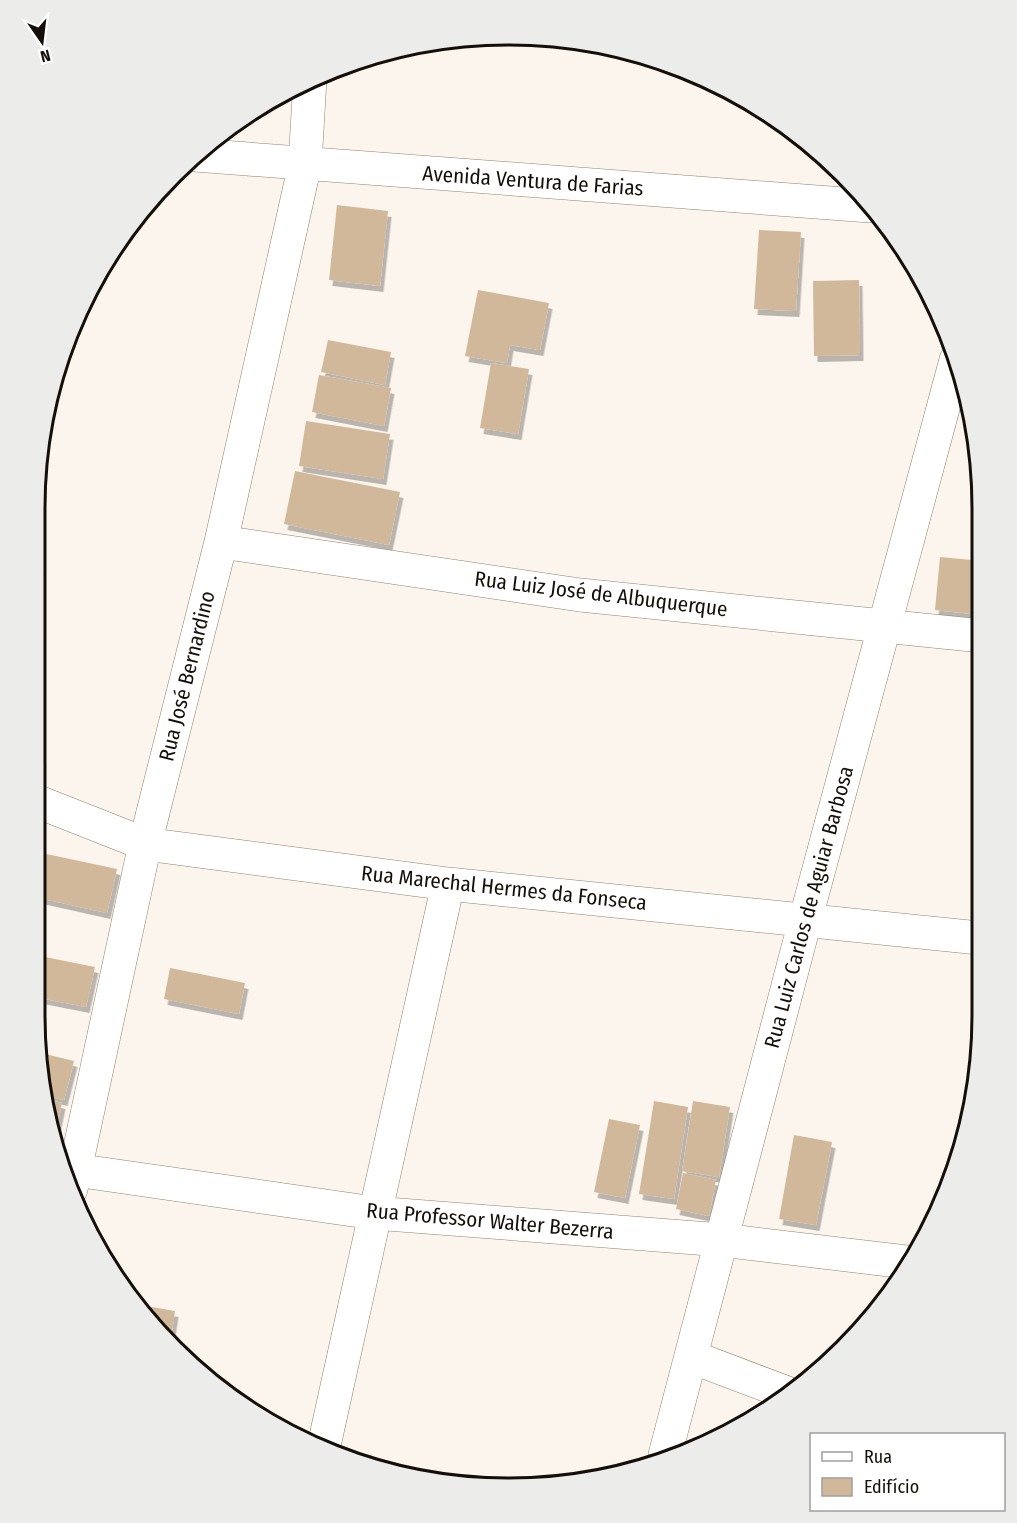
<svg xmlns="http://www.w3.org/2000/svg" width="1017" height="1523" font-family="'Fira Sans Condensed',sans-serif">
<style>
.building{fill:#d2b89b;filter:url(#shadow)}
.lines{fill:none;stroke-linecap:round;stroke-linejoin:round}
.minor-casing{stroke:#928270;stroke-width:34}
.minor{stroke:#fff;stroke-width:33}
.labels{text-anchor:middle;dominant-baseline:central;stroke-width:4.5;stroke-linejoin:round;paint-order:stroke}
.street-label{font-size:21px;fill:#150f09;stroke:#fff}
.rim{fill:none;stroke:#150f09;stroke-width:3}
</style>
<defs>
<filter id="shadow"><feDropShadow dx="3.5" dy="6" stdDeviation="0" flood-color="#0004"/></filter>
</defs>
<rect width="100%" height="100%" fill="#fcf5ed"/>
<!-- building -->
<path class="building" d="M337,205L388,211L380,286L329,280Z
M759,230L801,232L796,311L754,309Z
M859,280L860,355L814,356L813,281Z
M478,290L549,303L540,350L510,345L507,363L465,356Z
M328,340L391,352L385,385L321,372Z
M491,363L529,369L518,434L480,428Z
M319,375L391,388L384,426L312,412Z
M306,421L390,434L383,479L299,466Z
M295,471L400,492L389,545L284,524Z
M940,557L982,561V615L935,610Z
M37,852L117,869L107,913L35,897Z
M35,955L95,967L86,1007L35,997Z
M170,968L245,983L239,1014L164,999Z
M41,1053L74,1061L64,1100L48,1096Z
M49,1100L62,1103L55,1137Z
M654,1101L688,1107L674,1199L639,1194Z
M693,1101L730,1107L719,1177L682,1171Z
M609,1119L640,1125L625,1198L594,1192Z
M794,1135L832,1142L816,1225L779,1219Z
M683,1173L716,1180L709,1216L676,1209Z
M140,1305L175,1311L171,1338L143,1309Z"/>
<g class="lines">
<!-- minor casing -->
<g class="minor-casing">
<path id="minor" d="M195,155L870,206
M221,542L580,595L982,636
M36,801L145,844L448,884L979,938
M75,1170L374,1213L722,1240L906,1262
M71,1189L145,844L221,542L305,164L310,79
M692,1357L787,1393
M323,1450L448,884
M665,1455L805,921L956,360"/>
</g>
<!-- minor -->
<use href="#minor" class="minor"/>
</g>
<g class="labels">
<!-- street labels -->
<g class="street-label">
<text transform="translate(533 181) rotate(4)">Avenida Ventura de Farias</text>
<text transform="translate(601 594) rotate(7)">Rua Luiz José de Albuquerque</text>
<text transform="translate(187 676) rotate(-76)">Rua José Bernardino</text>
<text transform="translate(504 888) rotate(6)">Rua Marechal Hermes da Fonseca</text>
<text transform="translate(809 907) rotate(-75)">Rua Luiz Carlos de Aguiar Barbosa</text>
<text transform="translate(490 1221) rotate(5)">Rua Professor Walter Bezerra</text>
</g>
</g>
<!-- crop -->
<path d="M0 0H1017V1523H0ZM508 45H509A463 463 0 0 1 972 508V1015A463 463 0 0 1 509 1478H508A463 463 0 0 1 45 1015V508A463 463 0 0 1 508 45Z" fill="#ececeb" fill-rule="evenodd"/>
<path class="rim" d="M508 45H509A463 463 0 0 1 972 508V1015A463 463 0 0 1 509 1478H508A463 463 0 0 1 45 1015V508A463 463 0 0 1 508 45Z"/>
<!-- legend -->
<rect x="810" y="1433" width="195" height="78" fill="#ffffff" stroke="#a19f9d" stroke-width="1.5"/>
<rect x="822" y="1452" width="30" height="9" fill="#ffffff" stroke="#a19f9d" stroke-width="1.5"/>
<text x="864" y="1463" font-size="18" fill="#150f09">Rua</text>
<rect x="822" y="1478" width="30" height="18" fill="#d2b89b" stroke="#a19f9d" stroke-width="1.5"/>
<text x="864" y="1493" font-size="18" fill="#150f09">Edifício</text>
<!-- north arrow -->
<g transform="translate(42 42) rotate(166)" stroke="#ffffff" stroke-width="4.5" paint-order="stroke">
<path d="M0-4.5L10 22L0 15L-10 22Z" fill="#150f09"/>
<text y="-9" font-size="16" font-weight="bold" text-anchor="middle" fill="#150f09">N</text>
</g>
</svg>
